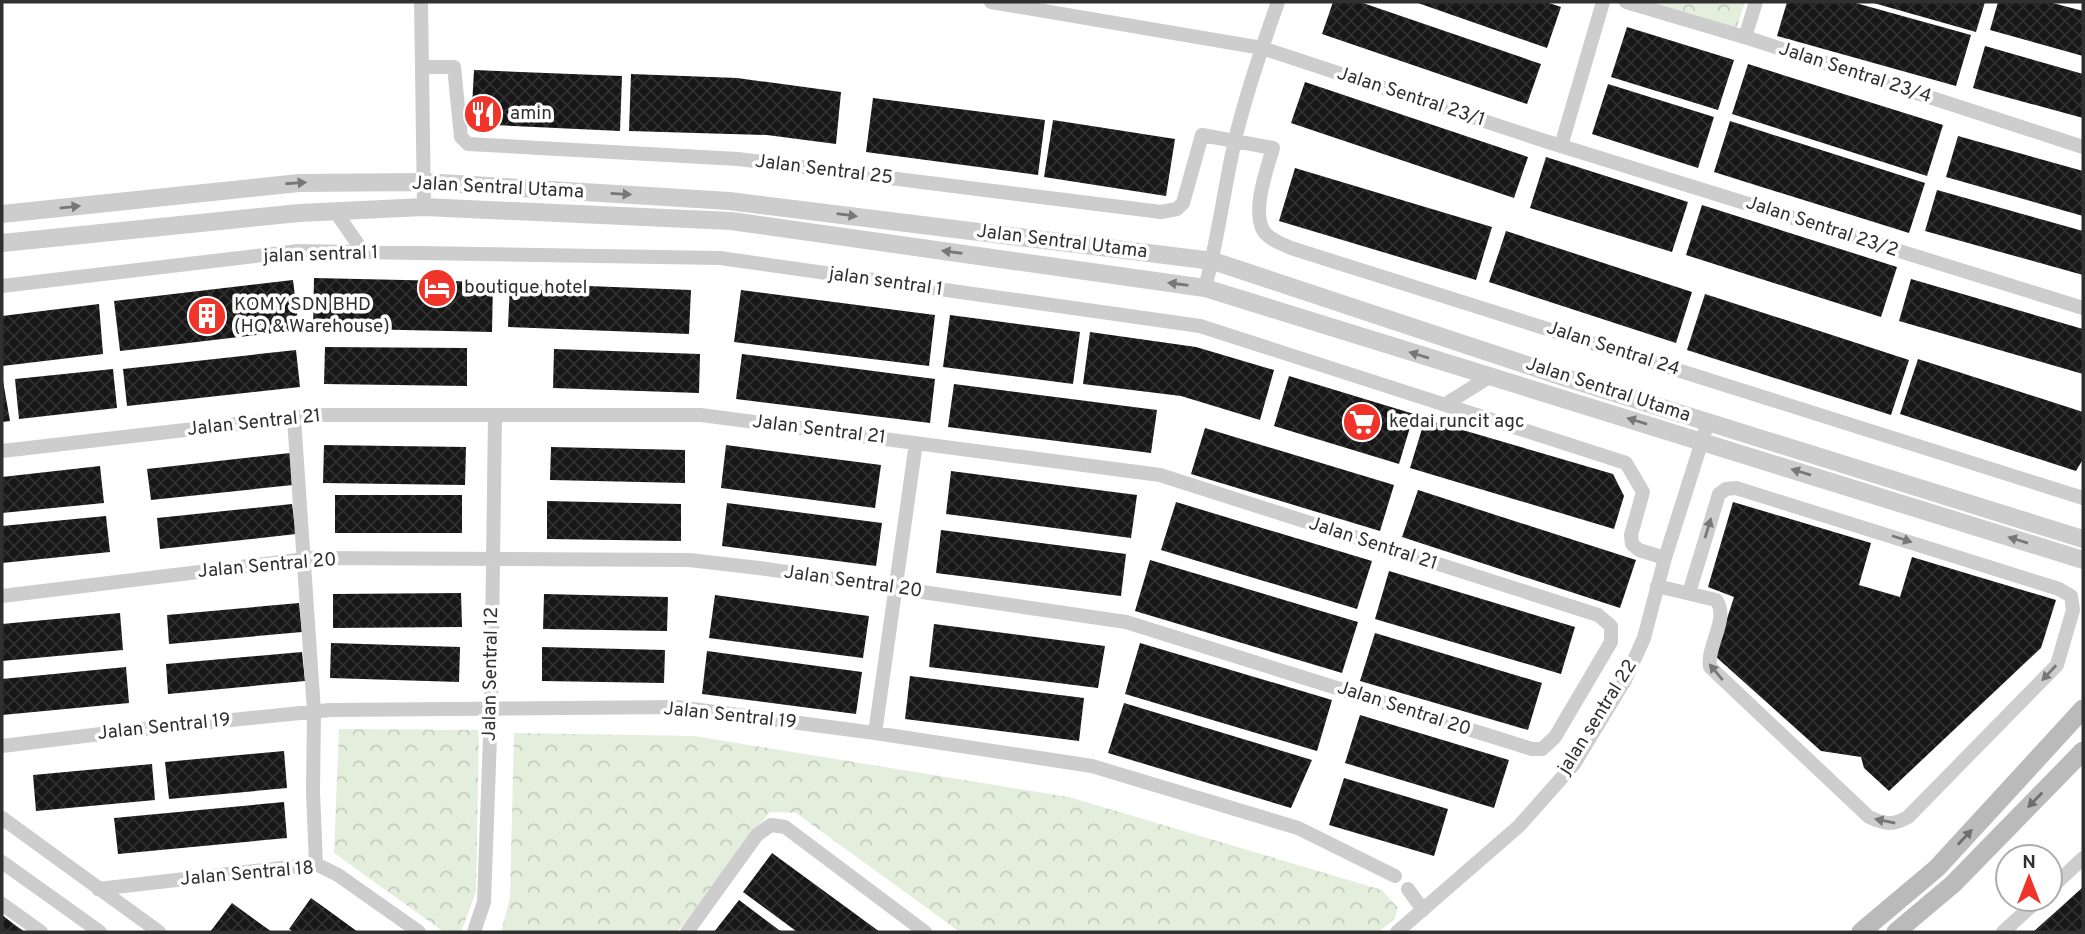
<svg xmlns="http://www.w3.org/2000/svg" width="2085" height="934" font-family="Overpass,sans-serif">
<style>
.park{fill:url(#park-crowns)}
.building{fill:url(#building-cross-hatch)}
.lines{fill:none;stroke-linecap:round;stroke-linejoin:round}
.minor{stroke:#cdcdcd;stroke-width:14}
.tertiary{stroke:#cdcdcd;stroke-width:18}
.secondary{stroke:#bababa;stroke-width:19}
.oneway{fill:#777}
.oneway2{fill:#6e6e6e}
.labels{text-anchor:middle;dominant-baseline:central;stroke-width:7;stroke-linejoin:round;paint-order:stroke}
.street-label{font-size:19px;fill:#303030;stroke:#fff}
.poi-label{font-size:19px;fill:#303030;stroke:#fff;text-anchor:start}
</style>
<defs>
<pattern id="park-crowns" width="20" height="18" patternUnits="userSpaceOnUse" patternTransform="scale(1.75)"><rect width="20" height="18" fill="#e4eedd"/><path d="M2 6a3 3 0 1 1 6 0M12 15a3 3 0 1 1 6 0" fill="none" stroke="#c4ccbe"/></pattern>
<pattern id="building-cross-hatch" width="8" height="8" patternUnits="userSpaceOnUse" patternTransform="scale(1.75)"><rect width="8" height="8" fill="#171717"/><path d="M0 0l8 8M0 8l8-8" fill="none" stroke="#303030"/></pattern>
</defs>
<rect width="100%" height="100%" fill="#fff"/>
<!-- park -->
<path class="park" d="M1629,2H1745L1735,33Z
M339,729L479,730L476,892L461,932H444L334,853Z
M514,733L694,736L1069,797L1382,890L1398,908L1394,920L1378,932H960L796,813L770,812L677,932H501L510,898Z"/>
<!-- building -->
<path class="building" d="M1333,2H1360L1541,64L1527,104L1322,34Z
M1415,2H1546L1561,7L1547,48Z
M1787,2H1852L1971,35L1956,86L1777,36Z
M1870,2H1985L1976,32Z
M1998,2H2049L2083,11V56L1990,30Z
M1627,27L1734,60L1718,110L1611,77Z
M1985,46L2083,74V118L1973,88Z
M1748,64L1943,125L1927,176L1732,114Z
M474,70L622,76L620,131L471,124Z
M631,74L737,78L841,92L836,144L767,135L629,131Z
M1305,82L1528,157L1514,198L1291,123Z
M1608,84L1714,117L1698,168L1592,134Z
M873,98L1045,120L1038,175L866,152Z
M1053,120L1175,139L1166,196L1044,177Z
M1730,121L1925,183L1909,233L1714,172Z
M1958,136L2083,171V216L1946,177Z
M1546,157L1688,202L1672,252L1530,208Z
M1295,168L1492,227L1476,280L1279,221Z
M1937,190L2083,231V275L1925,231Z
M1702,205L1897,267L1881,317L1686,255Z
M1506,231L1692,292L1676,343L1489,282Z
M314,278L493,282L492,332L313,328Z
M1911,279L2083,329V374L1899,321Z
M293,280L299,330L120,351L114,301Z
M510,283L691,290L689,334L508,327Z
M741,290L935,315L929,366L734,342Z
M1705,294L1909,360L1891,415L1687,350Z
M99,304L103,354L2,366V316Z
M950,315L1080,332L1073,384L943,367Z
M1090,332L1196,347L1274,370L1260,420L1181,396L1083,384Z
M325,347L467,348V386L324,384Z
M554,349L700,354L699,393L553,388Z
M296,350L300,387L127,406L123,369Z
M742,354L935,379L930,423L736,399Z
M1918,359L2083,412V459L2076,471L1900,414Z
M113,369L117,408L19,419L15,379Z
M2,375L10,421L2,422Z
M1289,376L1414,414L1399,464L1274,426Z
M954,384L1157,410L1151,453L948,427Z
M1425,419L1613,474L1624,496L1614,529L1410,468Z
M1205,428L1394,485L1380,531L1191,474Z
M324,445L466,447L465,485L323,483Z
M726,445L881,465L875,508L721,488Z
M551,447L685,450V483L550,480Z
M290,453L293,485L151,500L147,469Z
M100,466L104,503L2,513V477Z
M951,471L1137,495L1131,538L946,514Z
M1418,490L1636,560L1620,608L1402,537Z
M335,495H462V533H335Z
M547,501L681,504V541L547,539Z
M1176,502L1372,561L1357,609L1161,550Z
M1733,502L1871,543L1859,585L1900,597L1912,557L2056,600L2041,648L1889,791L1864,768L1861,757L1821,751L1715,656L1734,597L1708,587Z
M727,503L882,523L876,566L722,546Z
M292,504L296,534L160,549L157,518Z
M106,516L110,552L2,563V526Z
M941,530L1126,554L1121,596L936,573Z
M1150,560L1358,622L1342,673L1135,611Z
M1389,571L1575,627L1561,674L1375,619Z
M461,593L462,627L333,628V594Z
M544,594L668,597L667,631L543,629Z
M715,595L869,616L863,658L709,638Z
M299,603L302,632L169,644L167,615Z
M120,613L123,650L2,661V624Z
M934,624L1105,646L1098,688L929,667Z
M1375,633L1542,683L1528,730L1360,681Z
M331,643L460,647L459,682L330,678Z
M1140,643L1332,700L1317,751L1125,694Z
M542,647L665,650L664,683L542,681Z
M707,651L862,672L856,714L702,694Z
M302,652L305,681L168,694L166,664Z
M126,667L129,703L2,715V679Z
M910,676L1084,698L1079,741L905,719Z
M1124,703L1312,760L1291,808L1108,753Z
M1360,715L1509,760L1494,808L1345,763Z
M284,751L287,788L169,799L165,762Z
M152,764L155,800L36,811L33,775Z
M1344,778L1448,809L1434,856L1329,825Z
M284,802L287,838L118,854L114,818Z
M772,853L798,872L880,932L796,931L743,892Z
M2083,887V932H2033L2062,906Z
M311,898L325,908L358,932H294L289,929Z
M739,900L779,930L783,932H714Z
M232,903L258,922L272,932H210Z
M2,915L15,925L25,932H2Z"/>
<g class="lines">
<!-- minor -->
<path class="minor" d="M421,2L424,207
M991,2L1262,48L1545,141L2083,308
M1626,2L1751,39L2083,147
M1745,37L1756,2
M423,67H454L461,137L468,144L738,159L1161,212L1177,209L1183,203L1202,135L1273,148C1267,169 1252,209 1263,230C1268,239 1282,244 1291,248L2083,498
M1561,146L1603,2
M335,211L364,253
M2,286L298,251L720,258L1200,326L1626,463L1643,492L1631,535L1632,544L1639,550L1665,558
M1205,288C1218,239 1224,189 1235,140C1246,93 1262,47 1278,2
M1446,404L1489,377
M294,418L314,711L313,792L316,864
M2,451L316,415H701L1160,475L1598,615L1611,626V642L1555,737L1542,749H1532L1126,622L759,568L689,560L313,558L2,596
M1657,586L1716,600C1730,618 1706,647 1710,667L1869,817C1884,824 1893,826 1908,817L2057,665L2073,610L2071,596L2059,589L1736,488L1726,489L1719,494L1689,593
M875,733L916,443
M2,746L142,729L330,710L677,707L875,733L1092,766L1298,828L1395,876
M2,818L159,932
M2,862L100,932
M98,889L316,864L338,875L419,932
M1408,889L1423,910
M2050,889L2083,858
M2,904L41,932
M474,932L484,902L491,709L495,415
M687,932L757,835L771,825L785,827L925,932
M1397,932L1519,826L1574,764L1625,680L1644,638L1665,558L1708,422
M2003,932L2039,899"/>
<!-- tertiary -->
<path class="tertiary" d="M2,214L299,183L424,182L729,201L1213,261L1560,376L2083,539
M2,243L299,213L424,207L731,221L1205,288L2083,560"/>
<!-- secondary -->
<path class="secondary" d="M1861,932L1937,868L2083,709
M1896,932L1953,884L2083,751"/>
</g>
<!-- one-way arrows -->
<defs><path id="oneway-solid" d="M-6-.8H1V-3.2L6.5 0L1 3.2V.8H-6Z" transform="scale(1.75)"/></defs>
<g class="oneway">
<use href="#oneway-solid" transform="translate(296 183) rotate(-4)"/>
<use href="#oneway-solid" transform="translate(621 194) rotate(3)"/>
<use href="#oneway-solid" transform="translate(70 207) rotate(-6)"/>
<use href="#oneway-solid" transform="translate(847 215) rotate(7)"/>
<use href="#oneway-solid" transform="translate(952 252) rotate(-172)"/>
<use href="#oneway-solid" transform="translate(1178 284) rotate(-172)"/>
<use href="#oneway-solid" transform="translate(1419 355) rotate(-163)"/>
<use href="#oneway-solid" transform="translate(1637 421) rotate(-163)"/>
<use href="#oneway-solid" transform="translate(1801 472) rotate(-163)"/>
<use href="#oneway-solid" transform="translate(1708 528) rotate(-73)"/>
<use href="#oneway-solid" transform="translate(1902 539) rotate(18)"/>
<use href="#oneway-solid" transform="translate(2018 540) rotate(-163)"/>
<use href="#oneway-solid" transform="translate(1716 672) rotate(-130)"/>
<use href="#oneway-solid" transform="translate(2049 673) rotate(133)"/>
<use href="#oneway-solid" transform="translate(1885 821) rotate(-169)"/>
</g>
<g class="oneway2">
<use href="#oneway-solid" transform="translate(2035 800) rotate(134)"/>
<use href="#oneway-solid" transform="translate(1965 837) rotate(-47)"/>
</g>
<!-- icons -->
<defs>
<g id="restaurant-disc" transform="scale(2.0125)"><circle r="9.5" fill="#f03429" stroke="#fff"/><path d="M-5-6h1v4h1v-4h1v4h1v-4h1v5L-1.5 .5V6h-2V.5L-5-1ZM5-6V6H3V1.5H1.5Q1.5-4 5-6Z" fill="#fff"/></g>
<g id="hotel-disc" transform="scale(2.0125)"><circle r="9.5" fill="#f03429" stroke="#fff"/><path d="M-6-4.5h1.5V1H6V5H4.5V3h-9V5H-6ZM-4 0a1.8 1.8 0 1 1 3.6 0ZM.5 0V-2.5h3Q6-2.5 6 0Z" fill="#fff"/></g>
<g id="building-disc" transform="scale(2.0125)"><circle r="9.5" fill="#f03429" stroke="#fff"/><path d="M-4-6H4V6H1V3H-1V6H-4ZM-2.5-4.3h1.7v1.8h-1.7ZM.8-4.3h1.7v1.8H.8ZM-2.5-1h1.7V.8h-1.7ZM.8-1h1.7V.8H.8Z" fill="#fff"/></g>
<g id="supermarket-disc" transform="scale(2.0125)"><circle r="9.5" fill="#f03429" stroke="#fff"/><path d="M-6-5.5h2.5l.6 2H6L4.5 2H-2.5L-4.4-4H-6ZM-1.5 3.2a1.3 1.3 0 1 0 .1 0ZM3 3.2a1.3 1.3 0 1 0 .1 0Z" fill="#fff"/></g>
</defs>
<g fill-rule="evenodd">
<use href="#restaurant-disc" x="483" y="114"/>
<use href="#hotel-disc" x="437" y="288"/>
<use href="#building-disc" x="207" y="316"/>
<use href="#supermarket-disc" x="1362" y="422"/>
</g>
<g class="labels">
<!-- street labels -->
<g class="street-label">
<text transform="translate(1855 73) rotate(18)">Jalan Sentral 23/4</text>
<text transform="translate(1411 97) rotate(18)">Jalan Sentral 23/1</text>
<text transform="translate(824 170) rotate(7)">Jalan Sentral 25</text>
<text transform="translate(498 188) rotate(3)">Jalan Sentral Utama</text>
<text transform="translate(1822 227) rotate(18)">Jalan Sentral 23/2</text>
<text transform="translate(1062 242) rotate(7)">Jalan Sentral Utama</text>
<text transform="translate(321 255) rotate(-2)">jalan sentral 1</text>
<text transform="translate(886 282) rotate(8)">jalan sentral 1</text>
<text transform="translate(1613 349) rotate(18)">Jalan Sentral 24</text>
<text transform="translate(1608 390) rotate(18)">Jalan Sentral Utama</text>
<text transform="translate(254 423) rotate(-6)">Jalan Sentral 21</text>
<text transform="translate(819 430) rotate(7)">Jalan Sentral 21</text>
<text transform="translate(1373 544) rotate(18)">Jalan Sentral 21</text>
<text transform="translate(267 566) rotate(-5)">Jalan Sentral 20</text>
<text transform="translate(853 582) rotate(8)">Jalan Sentral 20</text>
<text transform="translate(491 674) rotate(-89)">Jalan Sentral 12</text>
<text transform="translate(1404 709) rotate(18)">Jalan Sentral 20</text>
<text transform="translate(730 716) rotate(6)">Jalan Sentral 19</text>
<text transform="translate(1598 717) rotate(-58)">jalan sentral 22</text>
<text transform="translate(164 727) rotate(-6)">Jalan Sentral 19</text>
<text transform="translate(247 874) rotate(-5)">Jalan Sentral 18</text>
</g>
<!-- poi labels -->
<g class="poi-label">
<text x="510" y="114">amin</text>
<text x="464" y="288">boutique hotel</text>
<text x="234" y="305">KOMY SDN BHD<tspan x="234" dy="22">(HQ &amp; Warehouse)</tspan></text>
<text x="1389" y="422">kedai runcit agc</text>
</g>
</g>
<!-- border -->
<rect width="2085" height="934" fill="none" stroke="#303030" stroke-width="7"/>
<!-- north arrow -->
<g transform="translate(2029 878)"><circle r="33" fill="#ffffff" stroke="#acacac" stroke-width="2"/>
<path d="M0-5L12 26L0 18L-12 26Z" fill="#f03429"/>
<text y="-10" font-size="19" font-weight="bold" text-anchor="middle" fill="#303030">N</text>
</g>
</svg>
